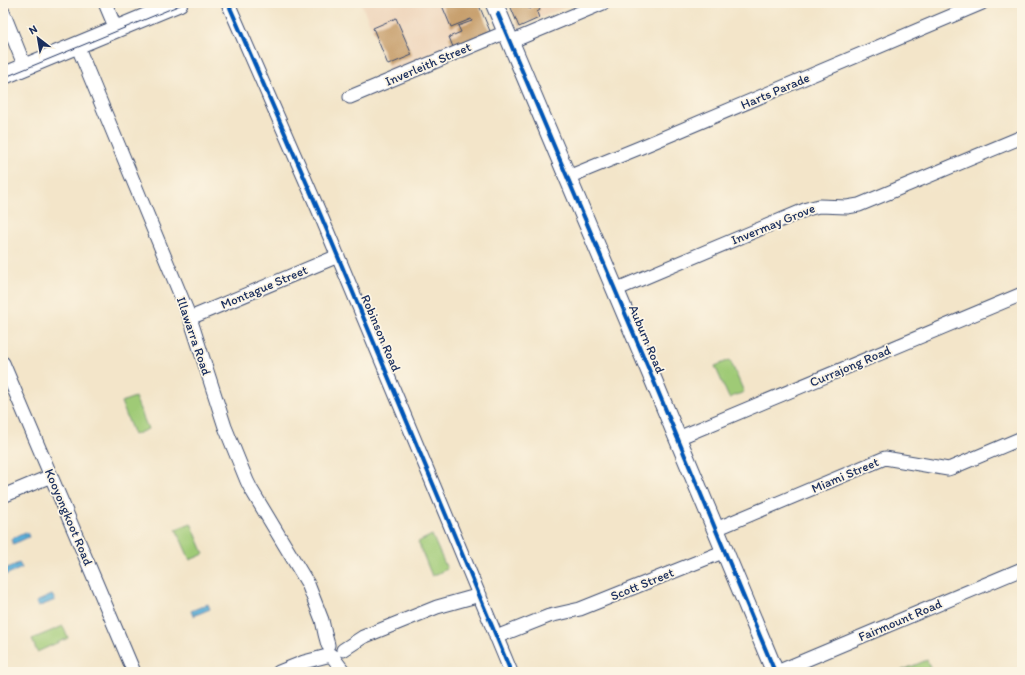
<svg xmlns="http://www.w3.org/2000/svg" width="1025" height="675" font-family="Itim,sans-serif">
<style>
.built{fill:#efd6bc}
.garden{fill:#9fca76;stroke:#5d7c6a}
.water{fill:url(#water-waves);stroke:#3c6f9b}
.building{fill:#c69d6b}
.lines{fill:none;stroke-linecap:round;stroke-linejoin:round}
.minor-casing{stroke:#3b4a6e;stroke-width:15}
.major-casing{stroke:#3b4a6e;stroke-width:19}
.minor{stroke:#fff;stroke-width:13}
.major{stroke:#fff;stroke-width:17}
.tram{stroke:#1b2f5e;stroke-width:1}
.cycleway-casing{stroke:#fcf5e5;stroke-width:6}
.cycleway{stroke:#0057b8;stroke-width:4}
.labels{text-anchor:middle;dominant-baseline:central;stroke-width:3.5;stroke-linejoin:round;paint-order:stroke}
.street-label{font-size:13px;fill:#1b2f5e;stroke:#fcf5e5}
</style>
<defs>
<pattern id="water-waves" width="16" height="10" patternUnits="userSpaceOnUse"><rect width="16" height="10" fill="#5cafd8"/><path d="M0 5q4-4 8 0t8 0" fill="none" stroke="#4b8fb2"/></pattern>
</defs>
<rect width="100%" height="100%" fill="#fcf5e5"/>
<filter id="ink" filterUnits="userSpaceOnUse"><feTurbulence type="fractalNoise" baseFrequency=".025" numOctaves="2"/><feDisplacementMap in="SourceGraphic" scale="8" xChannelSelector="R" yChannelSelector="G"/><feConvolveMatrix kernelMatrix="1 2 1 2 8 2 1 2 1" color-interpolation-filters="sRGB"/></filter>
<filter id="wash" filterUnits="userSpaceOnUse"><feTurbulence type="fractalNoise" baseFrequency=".012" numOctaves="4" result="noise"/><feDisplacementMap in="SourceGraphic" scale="16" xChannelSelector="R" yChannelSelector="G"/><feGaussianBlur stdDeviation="0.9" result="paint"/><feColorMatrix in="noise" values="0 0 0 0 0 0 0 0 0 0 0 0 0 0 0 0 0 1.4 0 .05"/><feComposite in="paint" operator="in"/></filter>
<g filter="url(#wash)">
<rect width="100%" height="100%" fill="#f3e5c9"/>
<!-- built -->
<path class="built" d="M361,3H478L490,31L391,74Z
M509,3H571L572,4L519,27Z"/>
<!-- garden -->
<path class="garden" d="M730,360L744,392L729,398L715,366Z
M135,397L148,429L134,435L121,402Z
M191,523L204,554L190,560L176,529Z
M432,535L447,569L432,576L418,542Z
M63,626L68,638L37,652L32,639Z
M927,660L932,672H898Z"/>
<!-- water -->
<path class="water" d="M27,532L29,537L13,544L11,539Z
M19,563L22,568L5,575L3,570Z
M52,595L55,600L38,607L36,602Z
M208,604L210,609L193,616L191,611Z"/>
<g id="blocks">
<!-- building -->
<path class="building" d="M441,3H478L490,31L453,47L449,37L461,32L458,26L472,21L471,19L451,27Z
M509,3H537L528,7L529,9L533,7V6L537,4L540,10L537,12L539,18L519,27Z
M396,18L412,55L388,65L373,28Z"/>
</g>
</g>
<g filter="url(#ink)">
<use href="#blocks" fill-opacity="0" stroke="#3b4a6e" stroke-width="1"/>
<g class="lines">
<!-- minor casing -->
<g class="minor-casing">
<path id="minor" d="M105,3L116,29
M228,3L321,216L441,503L511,672
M3,12L25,67
M510,42L603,3
M77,45L190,318L225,427L247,481L251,489L308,584L322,620L325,634L328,645
M350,97L506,32
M568,177L639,148L982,3
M615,290L807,209L819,206L847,207L859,205L1022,137
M190,318L338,256
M3,363L134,672
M678,438L1022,294
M3,496L51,476
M716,529L885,458L948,469L951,468L1022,438
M496,637L549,616L580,609L725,551
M343,650L363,637L437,607L480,595
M332,656L344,672
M279,672L304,662L331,655
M777,672L1022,569"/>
</g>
<!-- major casing -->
<g class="major-casing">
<path id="major" d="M494,3L650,372L775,672
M3,76L179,3"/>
</g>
<!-- minor -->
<use href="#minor" class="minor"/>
<!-- major -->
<use href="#major" class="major"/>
<!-- tram -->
<path class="tram" d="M3,78L185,3"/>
<!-- cycleway casing -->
<g class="cycleway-casing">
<path id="cycleway" d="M228,3L321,216L441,503L511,672
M498,14L650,372L775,672"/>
</g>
<!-- cycleway -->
<use href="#cycleway" class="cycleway"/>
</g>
</g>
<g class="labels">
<!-- street labels -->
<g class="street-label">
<text transform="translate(428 64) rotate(-23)">Inverleith Street</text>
<text transform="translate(775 91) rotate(-23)">Harts Parade</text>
<text transform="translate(773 224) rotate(-22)">Invermay Grove</text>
<text transform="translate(264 287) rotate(-23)">Montague Street</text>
<text transform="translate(381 333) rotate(67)">Robinson Road</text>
<text transform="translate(194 336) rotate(71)">Illawarra Road</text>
<text transform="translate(647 339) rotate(67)">Auburn Road</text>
<text transform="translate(850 366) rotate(-23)">Currajong Road</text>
<text transform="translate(845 475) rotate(-23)">Miami Street</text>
<text transform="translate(69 517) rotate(67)">Kooyongkoot Road</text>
<text transform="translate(642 584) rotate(-22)">Scott Street</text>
<text transform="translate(900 620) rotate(-23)">Fairmount Road</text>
</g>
</g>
<!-- margin -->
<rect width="1025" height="675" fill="none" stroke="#fcf5e5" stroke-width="16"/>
<!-- north arrow -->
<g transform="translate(38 38) rotate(329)" stroke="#fcf5e5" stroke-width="3" paint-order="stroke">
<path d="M0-3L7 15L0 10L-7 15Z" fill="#1b2f5e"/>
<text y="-6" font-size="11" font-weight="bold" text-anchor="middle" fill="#1b2f5e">N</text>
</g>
</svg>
